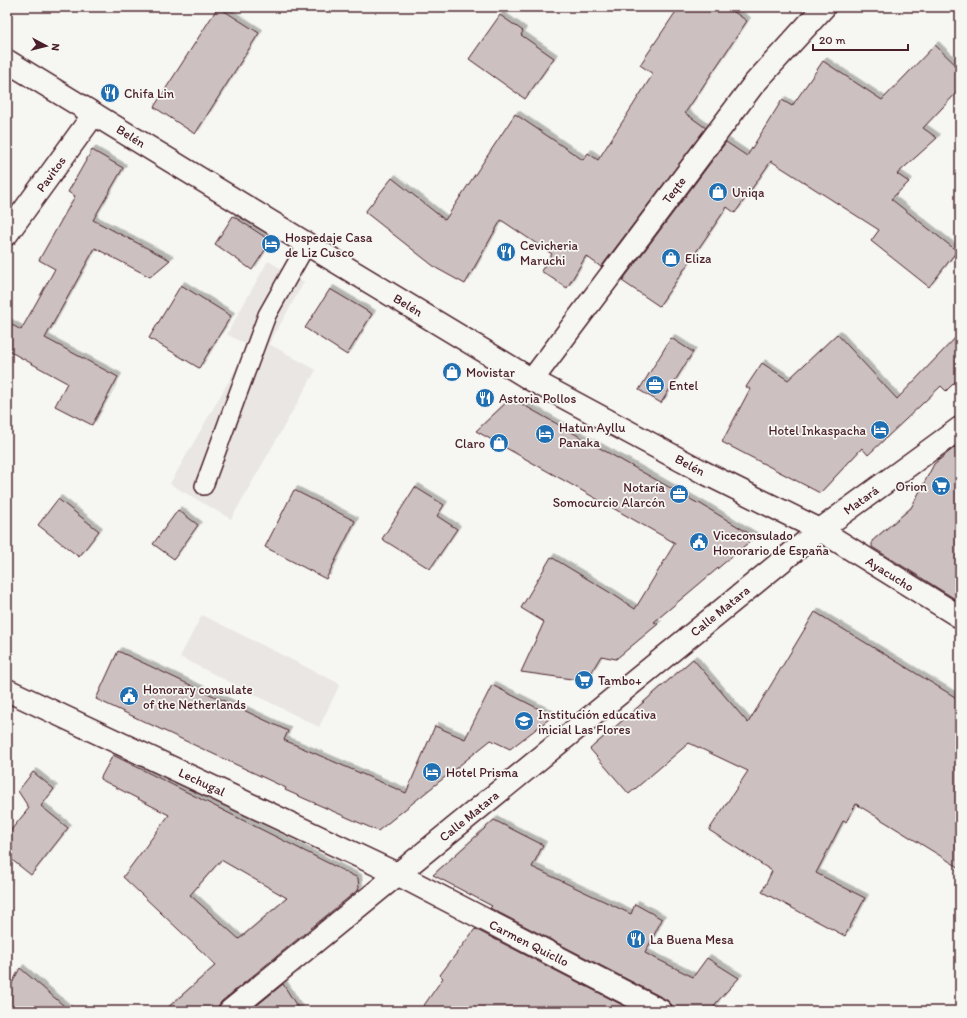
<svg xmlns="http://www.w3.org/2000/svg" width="967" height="1018" font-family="Itim,sans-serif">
	<defs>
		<filter id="shadow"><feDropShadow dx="3.5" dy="-3.5" stdDeviation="0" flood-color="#0004"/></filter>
	</defs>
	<rect width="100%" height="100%" fill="#f6f6f2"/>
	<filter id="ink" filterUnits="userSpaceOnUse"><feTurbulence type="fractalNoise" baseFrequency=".025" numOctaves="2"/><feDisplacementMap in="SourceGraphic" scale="8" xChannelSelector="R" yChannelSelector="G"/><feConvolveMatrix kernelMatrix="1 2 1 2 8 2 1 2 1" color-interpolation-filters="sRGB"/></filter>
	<g filter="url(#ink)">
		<g fill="#e9e6e3">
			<path d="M268,261L304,282L269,344L316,370L231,519L170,484L249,346L227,334Z"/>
			<path d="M202,615L340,684L319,727L180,657Z"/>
		</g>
		<g fill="#ccc1c0" stroke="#4a1f2b" fill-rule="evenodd" filter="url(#shadow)">
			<path d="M218,7L259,33L195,134L154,107Z"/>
			<path d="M679,7H727L747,21L685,113L706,128L601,267L586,256L567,288L541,271L552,254L501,220L465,284L436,268L365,212L392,178L445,220L515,114L583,160L588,153L598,160L653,74L640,65Z"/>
			<path d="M500,15L523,31L521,35L554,58L525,99L469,59Z"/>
			<path d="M935,45L960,69V89L923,128L937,138L897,174L909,182L891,199L957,251L929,287L871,241L879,230L771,161L735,213L727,207L659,306L622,281L726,142L747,156L782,100L792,106L823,61L882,100Z"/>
			<path d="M92,150L123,168L93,220L170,260L150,277L95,248L45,338L118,377L92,425L55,406L67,383L7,350V322L21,330L55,269L39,260L75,196L68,192Z"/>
			<path d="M233,216L271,241L252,270L215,244Z"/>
			<path d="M181,285L231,316L199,368L149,338Z"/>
			<path d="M330,289L372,314L347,355L305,328Z"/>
			<path d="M960,333V377L946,391L941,386L868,455L862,448L820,493L722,442L750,389L746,387L762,363L788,380L837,334L897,399Z"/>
			<path d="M671,338L693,352L661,403L639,390Z"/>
			<path d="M511,398L699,504V503L755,537L654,622L658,624L616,659L601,656L586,681L521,672L544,622L521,608L551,557L614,595L635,609L675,543L476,431Z"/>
			<path d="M960,443V602L872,547V541L911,508L934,464Z"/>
			<path d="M415,487L444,505L437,516L457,529L430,569L382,539Z"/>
			<path d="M294,490L355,521L326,579L265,547Z"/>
			<path d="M58,499L99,531L79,557L38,525Z"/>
			<path d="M178,510L198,525L174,559L153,544Z"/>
			<path d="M815,612L960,700V868L856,804L846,822L843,821L816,873L865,898L845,936L762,892L772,871L709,830L748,771L689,743L629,794L590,749L693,659L748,723Z"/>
			<path d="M118,651L288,731L284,740L406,793L435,726L465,739L492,685L553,716L510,749L491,740L378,831L285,790L286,788L96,699Z"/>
			<path d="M113,755L358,878L359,889L222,1001L218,1006V1011H164L216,965L123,877L169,815L100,779ZM221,860L287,898L239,939L190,895Z"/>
			<path d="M33,772L54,789L41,806L68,828L31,875L7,856V835L29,808L18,791Z"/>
			<path d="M494,820L543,845L532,867L631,914L635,904L662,919L645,953L693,977L707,958L739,978L716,1003L713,1011H673L672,1005L667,1000L490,908L492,906L433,875Z"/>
			<path d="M475,929L634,1011H420L443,978L440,975Z"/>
			<path d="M20,968L70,1011H7V993Z"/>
			<path d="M283,984L300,1011H250Z"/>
		</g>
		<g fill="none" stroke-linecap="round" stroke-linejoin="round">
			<g stroke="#4a1f2b" stroke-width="20">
				<path id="lane" d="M204,486L267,315L307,244"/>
			</g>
			<g stroke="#4a1f2b" stroke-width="25">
				<g id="street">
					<path d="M7,61L307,244L532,380L703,472L820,530L960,617"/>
					<path d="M7,234L94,114"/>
					<path d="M532,380L753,85L824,7"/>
					<path d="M7,690L397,874L661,1011"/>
					<path d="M230,1011L820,530L960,428"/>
				</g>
			</g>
			<use href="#lane" stroke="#f6f6f2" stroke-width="17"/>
			<use href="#street" stroke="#f6f6f2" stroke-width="22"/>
		</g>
	</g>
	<defs>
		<g id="restaurant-disc" transform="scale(1)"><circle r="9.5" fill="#1f6fb2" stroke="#f6f6f2"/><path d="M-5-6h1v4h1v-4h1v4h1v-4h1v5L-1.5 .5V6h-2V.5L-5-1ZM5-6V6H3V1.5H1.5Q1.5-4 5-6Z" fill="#fff"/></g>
		<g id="shop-disc" transform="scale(1)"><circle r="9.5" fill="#1f6fb2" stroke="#f6f6f2"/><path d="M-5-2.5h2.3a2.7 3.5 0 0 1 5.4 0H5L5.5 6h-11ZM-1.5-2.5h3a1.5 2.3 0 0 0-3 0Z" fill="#fff"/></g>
		<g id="hotel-disc" transform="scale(1)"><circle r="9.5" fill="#1f6fb2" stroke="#f6f6f2"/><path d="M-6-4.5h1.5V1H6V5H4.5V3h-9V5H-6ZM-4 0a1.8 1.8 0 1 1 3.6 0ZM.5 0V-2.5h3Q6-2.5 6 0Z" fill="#fff"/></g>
		<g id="office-disc" transform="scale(1)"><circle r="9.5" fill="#1f6fb2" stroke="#f6f6f2"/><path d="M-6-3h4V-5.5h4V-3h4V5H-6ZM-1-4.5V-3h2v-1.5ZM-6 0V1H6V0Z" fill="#fff"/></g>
		<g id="supermarket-disc" transform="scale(1)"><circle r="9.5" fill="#1f6fb2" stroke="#f6f6f2"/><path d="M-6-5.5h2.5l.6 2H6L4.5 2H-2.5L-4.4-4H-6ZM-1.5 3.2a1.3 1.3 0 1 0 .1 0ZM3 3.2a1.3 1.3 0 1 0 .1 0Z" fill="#fff"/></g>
		<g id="civic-disc" transform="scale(1)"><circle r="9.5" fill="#1f6fb2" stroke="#f6f6f2"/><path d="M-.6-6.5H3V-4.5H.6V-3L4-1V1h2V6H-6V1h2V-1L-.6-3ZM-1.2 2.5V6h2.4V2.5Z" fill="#fff"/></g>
		<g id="school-disc" transform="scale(1)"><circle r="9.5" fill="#1f6fb2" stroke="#f6f6f2"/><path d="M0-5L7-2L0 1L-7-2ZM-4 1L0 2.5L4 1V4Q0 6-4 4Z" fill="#fff"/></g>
	</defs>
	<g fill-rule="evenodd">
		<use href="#restaurant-disc" x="110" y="93"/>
		<use href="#shop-disc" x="718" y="192"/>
		<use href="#hotel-disc" x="271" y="244"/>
		<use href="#restaurant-disc" x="506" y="252"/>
		<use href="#shop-disc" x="671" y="258"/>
		<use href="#shop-disc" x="452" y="372"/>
		<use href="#office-disc" x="655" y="385"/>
		<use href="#restaurant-disc" x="485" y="398"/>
		<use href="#hotel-disc" x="880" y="430"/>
		<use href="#hotel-disc" x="545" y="434"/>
		<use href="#shop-disc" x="499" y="443"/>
		<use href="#supermarket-disc" x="941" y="486"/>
		<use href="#office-disc" x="679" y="494"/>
		<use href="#civic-disc" x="699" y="542"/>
		<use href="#supermarket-disc" x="584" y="680"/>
		<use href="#civic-disc" x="129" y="696"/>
		<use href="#school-disc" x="524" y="721"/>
		<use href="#hotel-disc" x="432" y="772"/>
		<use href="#restaurant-disc" x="636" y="939"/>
	</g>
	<g text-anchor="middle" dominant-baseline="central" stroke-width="3.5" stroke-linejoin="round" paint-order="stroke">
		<g font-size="13" fill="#4a1f2b" stroke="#f6f6f2" text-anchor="start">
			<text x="124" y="93">Chifa Lin</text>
			<text x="732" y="192">Uniqa</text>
			<text x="285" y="237">Hospedaje Casa<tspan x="285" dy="15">de Liz Cusco</tspan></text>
			<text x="520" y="245">Cevicheria<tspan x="520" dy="15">Maruchi</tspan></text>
			<text x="685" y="258">Eliza</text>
			<text x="466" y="372">Movistar</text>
			<text x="669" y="385">Entel</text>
			<text x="499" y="398">Astoria Pollos</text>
			<text x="559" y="427">Hatun Ayllu<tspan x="559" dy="15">Panaka</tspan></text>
			<text x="866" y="430" text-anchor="end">Hotel Inkaspacha</text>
			<text x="485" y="443" text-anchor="end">Claro</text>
			<text x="927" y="486" text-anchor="end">Orion</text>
			<text x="665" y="487" text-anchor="end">Notaría<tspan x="665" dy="15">Somocurcio Alarcón</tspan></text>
			<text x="713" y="535">Viceconsulado<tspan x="713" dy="15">Honorario de España</tspan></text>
			<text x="598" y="680">Tambo+</text>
			<text x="143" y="689">Honorary consulate<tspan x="143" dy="15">of the Netherlands</tspan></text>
			<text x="538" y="714">Institución educativa<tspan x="538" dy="15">inicial Las Flores</tspan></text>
			<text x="446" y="772">Hotel Prisma</text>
			<text x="650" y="939">La Buena Mesa</text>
		</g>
		<g font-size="13" fill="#4a1f2b" stroke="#f6f6f2">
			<text transform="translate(131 136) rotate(32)">Belén</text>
			<text transform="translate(51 174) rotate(-54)">Pavitos</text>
			<text transform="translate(674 190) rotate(-53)">Teqte</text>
			<text transform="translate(408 305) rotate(31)">Belén</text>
			<text transform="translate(690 465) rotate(28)">Belén</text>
			<text transform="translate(861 500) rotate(-36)">Matará</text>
			<text transform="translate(890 574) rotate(32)">Ayacucho</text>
			<text transform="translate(720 611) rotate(-39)">Calle Matara</text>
			<text transform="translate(202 782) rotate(25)">Lechugal</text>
			<text transform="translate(469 816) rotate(-39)">Calle Matara</text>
			<text transform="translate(529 943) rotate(27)">Carmen Quicllo</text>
		</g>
	</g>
	<rect width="967" height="1018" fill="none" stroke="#f6f6f2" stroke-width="24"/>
	<rect x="12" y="12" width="943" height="994" fill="none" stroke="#4a1f2b" stroke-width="1.5" filter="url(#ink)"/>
	<g transform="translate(46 46) rotate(97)" stroke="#f6f6f2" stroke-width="3" paint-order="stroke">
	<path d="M0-3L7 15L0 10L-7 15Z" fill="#4a1f2b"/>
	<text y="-6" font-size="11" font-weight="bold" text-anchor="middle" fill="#4a1f2b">N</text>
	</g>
	<path d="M813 44v6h95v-6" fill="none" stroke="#4a1f2b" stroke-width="2"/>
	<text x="819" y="44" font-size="12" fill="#4a1f2b" stroke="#f6f6f2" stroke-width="3" paint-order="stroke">20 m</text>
</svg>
